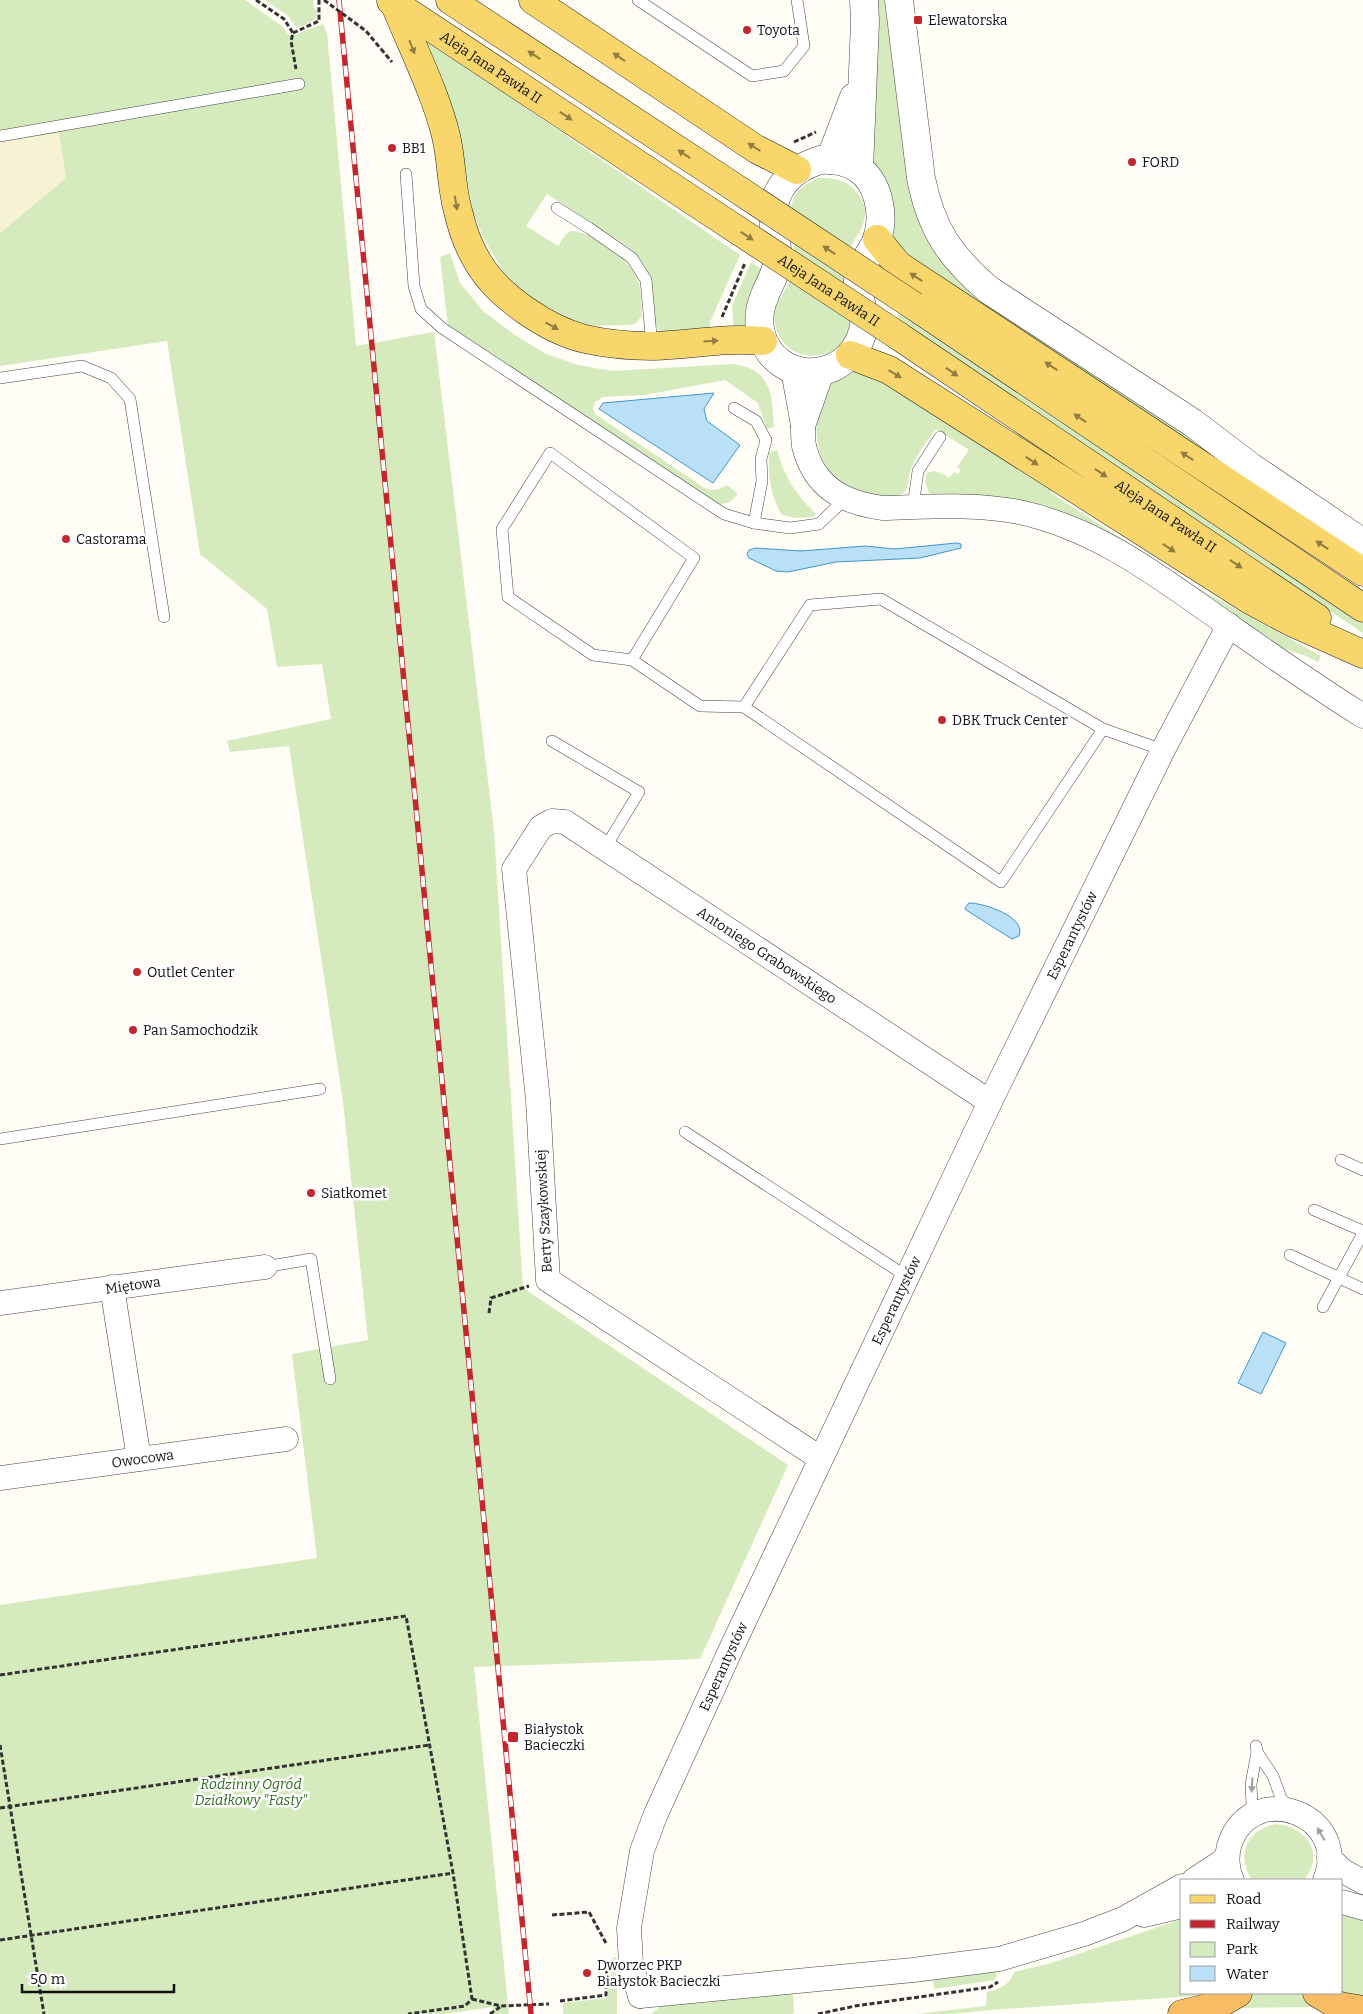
<svg xmlns="http://www.w3.org/2000/svg" width="1363" height="2014" font-family="Bitter,serif">
	<rect width="100%" height="100%" fill="#fffdf5"/>
	<path fill="#f6f3d4" d="M59,132L66,178L0,233V142Z"/>
	<g fill="#d5ebbd">
		<path d="M0,0H245L283,27L287,33L292,36L323,24L327,33L356,346L434,332L494,831L523,1288L788,1465L700,1659L474,1667L509,2014H493L492,2007L444,2014H0V1605L317,1558L292,1354L368,1340L343,1102L289,746L230,752L227,741L331,719L322,664L277,667L267,609L200,554L167,341L0,366V233L66,178L59,133L0,142Z"/>
		<path d="M265,0H313L314,9L318,11C317,22 306,24 297,28L287,15Z"/>
		<path d="M876,0H887L921,223L937,256L956,278L1192,436L1254,483L937,274L934,277L896,247L890,232L873,167Z"/>
		<path d="M408,27L740,255L710,322L711,332L662,333C649,321 654,297 651,281C648,268 639,257 630,248L547,194L526,226L558,246L566,234L571,231C591,230 630,260 637,278C642,290 641,304 642,316L635,324L630,325L579,326L533,301L505,274L485,241L473,213L460,137Z"/>
		<path d="M818,178C835,178 848,180 858,194C880,223 845,241 844,267C842,295 865,338 828,353C818,356 808,357 798,353C781,346 770,325 776,306C779,299 784,293 787,286C791,276 794,264 794,253C795,235 788,217 793,200C797,188 808,183 818,178Z"/>
		<path d="M450,253L460,283L483,311L515,335L546,354L578,365L612,371L733,364C772,369 772,395 774,427L767,429L758,403L725,380L645,395L603,397L595,402L593,408L595,414L703,487C712,492 718,490 727,485L738,494L730,502L719,505L448,326L440,257Z"/>
		<path d="M751,262L766,272L750,331H734L732,306Z"/>
		<path d="M898,313L1363,623V633L896,321Z"/>
		<path d="M855,372L873,375L1053,489L1051,493L1196,587L1321,656L1318,662L1306,656L1277,646L1129,547L929,493L925,481L927,473C936,469 941,473 949,478L954,472L958,474L961,470L957,467L969,450L936,429C926,441 915,457 910,472C908,479 910,487 903,493C896,498 885,496 877,495C825,492 804,441 824,396C828,388 831,379 840,375C844,373 850,373 855,372Z"/>
		<path d="M777,450C785,478 795,493 816,514L813,517L795,518L782,515C770,496 768,474 769,452Z"/>
		<path d="M1275,1824C1306,1826 1326,1854 1304,1880H1252C1236,1855 1246,1831 1275,1824Z"/>
		<path d="M1342,1907L1363,1915V1996L1342,1993Z"/>
		<path d="M1182,1919V1993H1214L1209,1995L989,2010L951,2014H917L986,2006L987,1992C1000,1989 1010,1985 1014,1972L1051,1963Z"/>
		<path d="M613,1957L617,1958V2014H563V2003L607,1998Z"/>
		<path d="M996,1970L997,1976L994,1980L934,1989L933,1981L793,1994L794,2013L791,2014H651L661,2006Z"/>
		<path d="M1251,1993H1305L1319,2007L1240,2008Z"/>
	</g>
	<g fill="#b9e0f7" stroke="#3f96cf">
		<path d="M714,393L704,409L707,421L740,445L713,483L599,409L603,403Z"/>
		<path d="M956,543L961,544V548L920,558L836,562L788,572L776,571L749,558L747,554L749,550L755,548L801,551L865,546L895,549Z"/>
		<path d="M969,903C984,903 1027,917 1019,936L1012,939L966,910L965,908Z"/>
		<path d="M1263,1332L1286,1343L1261,1394L1238,1383Z"/>
	</g>
	<g fill="none" stroke-linecap="round" stroke-linejoin="round">
		<g stroke="#444" stroke-width="12">
			<g id="service">
				<path d="M638,0L752,76L784,71L804,46L797,0"/>
				<path d="M0,136L299,84"/>
				<path d="M406,174L414,286L421,309L442,328L724,514L754,523L790,528L819,524L845,499"/>
				<path d="M557,208L589,228L632,258L646,280L652,346"/>
				<path d="M0,378L82,366L111,378L130,399L164,617"/>
				<path d="M734,408L756,421L766,440L761,459L762,481L754,523"/>
				<path d="M913,507L918,471L940,437"/>
				<path d="M632,660L593,655L508,597L502,529L550,453L694,558L632,660L700,706L744,707"/>
				<path d="M1103,729L1001,882L744,707L810,605L881,599L1103,729L1163,750"/>
				<path d="M552,741L639,792L605,848"/>
				<path d="M685,1132L906,1276"/>
				<path d="M0,1139L320,1089"/>
				<path d="M1341,1160L1363,1170"/>
				<path d="M1314,1210L1363,1231"/>
				<path d="M1290,1255L1363,1289"/>
				<path d="M265,1267L311,1259L330,1379"/>
				<path d="M1323,1307L1363,1233"/>
				<path d="M1257,1752L1273,1776L1281,1798L1289,1808"/>
				<path d="M1249,1816L1252,1804L1251,1784L1257,1752L1256,1746"/>
			</g>
		</g>
		<g stroke="#444" stroke-width="25">
			<g id="minor">
				<path d="M793,369C796,388 800,407 803,426C803,433 803,440 804,446C814,487 843,503 883,508C927,507 975,503 1019,512C1099,529 1162,579 1228,625C1272,656 1317,687 1363,716"/>
				<path d="M803,426L822,372"/>
				<path d="M112,1287L139,1459"/>
				<path id="s1" d="M0,1303L265,1267"/>
				<path id="s2" d="M820,1458L548,1280L538,1100L514,869L541,827L552,821L565,822L990,1102"/>
				<path id="s3" d="M0,1478L286,1439"/>
				<path d="M1329,1858L1343,1871L1363,1882"/>
				<path d="M1194,1880L1220,1863L1227,1856"/>
				<path d="M1232,1880C1227,1870 1226,1854 1230,1843C1253,1778 1352,1815 1325,1880"/>
				<path d="M1342,1902L1363,1908"/>
				<path d="M1144,1915L1182,1906"/>
				<path id="s4" d="M640,1996L631,1964L629,1928L642,1851L655,1816L731,1649L990,1102L1163,750L1229,625"/>
				<path d="M640,1996L913,1970L999,1959L1084,1934L1123,1919L1182,1886"/>
			</g>
		</g>
		<g stroke="#444" stroke-width="29">
			<g id="tertiary">
				<path d="M899,0L921,178C931,229 950,257 989,290L1193,423L1251,467L1363,543"/>
				<path d="M820,160C833,159 846,161 857,168C879,181 885,216 877,239C872,253 859,265 858,280C856,296 866,310 864,325C859,364 814,386 781,363C759,347 754,320 765,295C769,284 775,276 777,264C779,251 775,239 774,226C769,192 789,170 820,160Z"/>
				<path d="M830,160L854,97"/>
				<path d="M859,169L865,22L864,0"/>
			</g>
		</g>
		<g stroke="#222" stroke-width="29">
			<g id="primary">
				<path d="M450,0L725,181"/>
				<path d="M533,0L756,149L797,170"/>
				<path id="s5" d="M391,1L707,210"/>
				<path d="M394,2C411,45 435,91 446,136C452,161 451,187 458,211C462,229 469,248 479,264C499,297 548,330 585,339C607,344 631,346 653,346C690,345 726,337 763,341"/>
				<path d="M877,239L898,265L1363,572"/>
				<path d="M914,306L1363,608"/>
				<path id="s6" d="M897,335L1317,618"/>
				<path d="M850,355L889,370L1250,600L1291,622L1363,654"/>
			</g>
		</g>
		<g stroke="#222" stroke-width="29">
			<g id="trunk">
				<path d="M1317,1993L1339,2006L1363,2010"/>
				<path d="M1182,2014L1216,2006L1238,1993"/>
			</g>
		</g>
		<g stroke="#333" stroke-width="3" stroke-dasharray="5 2.5" stroke-linecap="butt">
			<path d="M256,0L284,19L293,33L291,41L296,69"/>
			<path d="M293,33L319,21V0"/>
			<path d="M381,49L392,62"/>
			<path d="M794,142L816,132"/>
			<path d="M722,317L745,263"/>
			<path d="M489,1313L491,1298L529,1286"/>
			<path d="M0,1675L406,1616L453,1873L472,1999L465,2006L408,2014"/>
			<path d="M0,1745L44,2014"/>
			<path d="M0,1808L429,1745"/>
			<path d="M552,1915L589,1912L607,1945"/>
			<path d="M0,1940L453,1873"/>
			<path d="M472,1999L501,2006L549,2004"/>
			<path d="M560,2001L606,1995L607,1965"/>
			<path d="M490,2014L500,2007"/>
			<path d="M818,2014L855,2006L990,1987L998,1982"/>
		</g>
		<use href="#service" stroke="#fff" stroke-width="11"/>
		<use href="#minor" stroke="#fff" stroke-width="24"/>
		<use href="#tertiary" stroke="#fff" stroke-width="28"/>
		<use href="#primary" stroke="#f9d66b" stroke-width="28"/>
		<use href="#trunk" stroke="#f7bc64" stroke-width="28"/>
		<g stroke="#c4262e" stroke-width="5.5">
			<path id="rail" d="M339,0L531,2014"/>
		</g>
		<use href="#rail" stroke="#fff" stroke-width="4" stroke-dasharray="11" stroke-linecap="butt"/>
		<g stroke="#222" stroke-width="29" stroke-linecap="butt">
			<g id="primary-bridge">
				<path d="M725,181L914,306"/>
				<path id="s7" d="M707,210L897,335"/>
			</g>
		</g>
		<path stroke="#333" stroke-width="3" stroke-dasharray="5 2.5" stroke-linecap="butt" d="M324,0L366,31L381,49"/>
		<use href="#primary-bridge" stroke="#f9d66b" stroke-width="28"/>
	</g>
	<defs><path id="oneway-solid" d="M-6-.8H1V-3.2L6.5 0L1 3.2V.8H-6Z" transform="scale(1.25)"/></defs>
	<g fill="#917d42">
		<use href="#oneway-solid" transform="translate(412 47) rotate(68)"/>
		<use href="#oneway-solid" transform="translate(534 55) rotate(-147)"/>
		<use href="#oneway-solid" transform="translate(619 57) rotate(-146)"/>
		<use href="#oneway-solid" transform="translate(566 116) rotate(34)"/>
		<use href="#oneway-solid" transform="translate(754 147) rotate(-148)"/>
		<use href="#oneway-solid" transform="translate(684 154) rotate(-147)"/>
		<use href="#oneway-solid" transform="translate(456 203) rotate(80)"/>
		<use href="#oneway-solid" transform="translate(747 236) rotate(33)"/>
		<use href="#oneway-solid" transform="translate(829 250) rotate(-147)"/>
		<use href="#oneway-solid" transform="translate(916 277) rotate(-147)"/>
		<use href="#oneway-solid" transform="translate(552 326) rotate(29)"/>
		<use href="#oneway-solid" transform="translate(711 341) rotate(-4)"/>
		<use href="#oneway-solid" transform="translate(1051 366) rotate(-147)"/>
		<use href="#oneway-solid" transform="translate(952 372) rotate(34)"/>
		<use href="#oneway-solid" transform="translate(895 374) rotate(31)"/>
		<use href="#oneway-solid" transform="translate(1080 418) rotate(-146)"/>
		<use href="#oneway-solid" transform="translate(1187 456) rotate(-147)"/>
		<use href="#oneway-solid" transform="translate(1032 461) rotate(33)"/>
		<use href="#oneway-solid" transform="translate(1101 473) rotate(34)"/>
		<use href="#oneway-solid" transform="translate(1322 545) rotate(-147)"/>
		<use href="#oneway-solid" transform="translate(1169 548) rotate(33)"/>
		<use href="#oneway-solid" transform="translate(1236 564) rotate(34)"/>
	</g>
	<g fill="#a0a0a0">
		<use href="#oneway-solid" transform="translate(1252 1785) rotate(93)"/>
		<use href="#oneway-solid" transform="translate(1321 1834) rotate(-121)"/>
	</g>
	<g fill="#c4262e" stroke="#fff" stroke-width="2">
		<rect x="913" y="15" width="10" height="10" rx="2.5"/>
		<circle cx="747" cy="30" r="5"/>
		<circle cx="392" cy="148" r="5"/>
		<circle cx="1132" cy="162" r="5"/>
		<circle cx="66" cy="539" r="5"/>
		<circle cx="942" cy="720" r="5"/>
		<circle cx="137" cy="972" r="5"/>
		<circle cx="133" cy="1030" r="5"/>
		<circle cx="311" cy="1193" r="5"/>
		<rect x="507" y="1731" width="12" height="12" rx="2.5"/>
		<circle cx="587" cy="1973" r="5"/>
	</g>
	<g text-anchor="middle" dominant-baseline="central" stroke-width="5" stroke-linejoin="round" paint-order="stroke">
		<g font-size="14" fill="#111" stroke="#fff" text-anchor="start">
			<text x="928" y="20">Elewatorska</text>
			<text x="757" y="30">Toyota</text>
			<text x="402" y="148">BB1</text>
			<text x="1142" y="162">FORD</text>
			<text x="76" y="539">Castorama</text>
			<text x="952" y="720">DBK Truck Center</text>
			<text x="147" y="972">Outlet Center</text>
			<text x="143" y="1030">Pan Samochodzik</text>
			<text x="321" y="1193">Siatkomet</text>
			<text x="524" y="1729">Białystok<tspan x="524" dy="16">Bacieczki</tspan></text>
			<text x="597" y="1965">Dworzec PKP<tspan x="597" dy="16">Białystok Bacieczki</tspan></text>
		</g>
		<g font-size="14" fill="#111" stroke="#fff">
			<text stroke="none"><textPath href="#s5" startOffset="120">Aleja Jana Pawła II</textPath></text>
			<text stroke="none"><textPath href="#s7" startOffset="146">Aleja Jana Pawła II</textPath></text>
			<text stroke="none"><textPath href="#s6" startOffset="324">Aleja Jana Pawła II</textPath></text>
			<text stroke="none"><textPath href="#s4" startOffset="1159">Esperantystów</textPath></text>
			<text stroke="none"><textPath href="#s2" startOffset="1055">Antoniego Grabowskiego</textPath></text>
			<text transform="translate(544 1211) rotate(-93)">Berty Szaykowskiej</text>
			<text stroke="none"><textPath href="#s1" startOffset="134">Miętowa</textPath></text>
			<text stroke="none"><textPath href="#s4" startOffset="754">Esperantystów</textPath></text>
			<text stroke="none"><textPath href="#s3" startOffset="144">Owocowa</textPath></text>
			<text stroke="none"><textPath href="#s4" startOffset="349">Esperantystów</textPath></text>
		</g>
		<g font-size="14" font-style="italic" fill="#2f6b1f" stroke="#fff">
			<text x="251" y="1784">Rodzinny Ogród<tspan x="251" dy="16">Działkowy "Fasty"</tspan></text>
		</g>
	</g>
	<rect x="1180" y="1879" width="162" height="115" fill="#ffffff" stroke="#a0a0a0"/>
	<rect x="1190" y="1895" width="25" height="8" fill="#f9d66b" stroke="#a0a0a0"/>
	<text x="1226" y="1904" font-size="15" fill="#111111">Road</text>
	<rect x="1190" y="1920" width="25" height="8" fill="#c4262e" stroke="#a0a0a0"/>
	<text x="1226" y="1929" font-size="15" fill="#111111">Railway</text>
	<rect x="1190" y="1942" width="25" height="15" fill="#d5ebbd" stroke="#a0a0a0"/>
	<text x="1226" y="1954" font-size="15" fill="#111111">Park</text>
	<rect x="1190" y="1966" width="25" height="15" fill="#b9e0f7" stroke="#a0a0a0"/>
	<text x="1226" y="1979" font-size="15" fill="#111111">Water</text>
	<path d="M22 1984v8h152v-8" fill="none" stroke="#111111" stroke-width="2.5"/>
	<text x="30" y="1984" font-size="15" fill="#111111" stroke="#ffffff" stroke-width="4" paint-order="stroke">50 m</text>
</svg>
